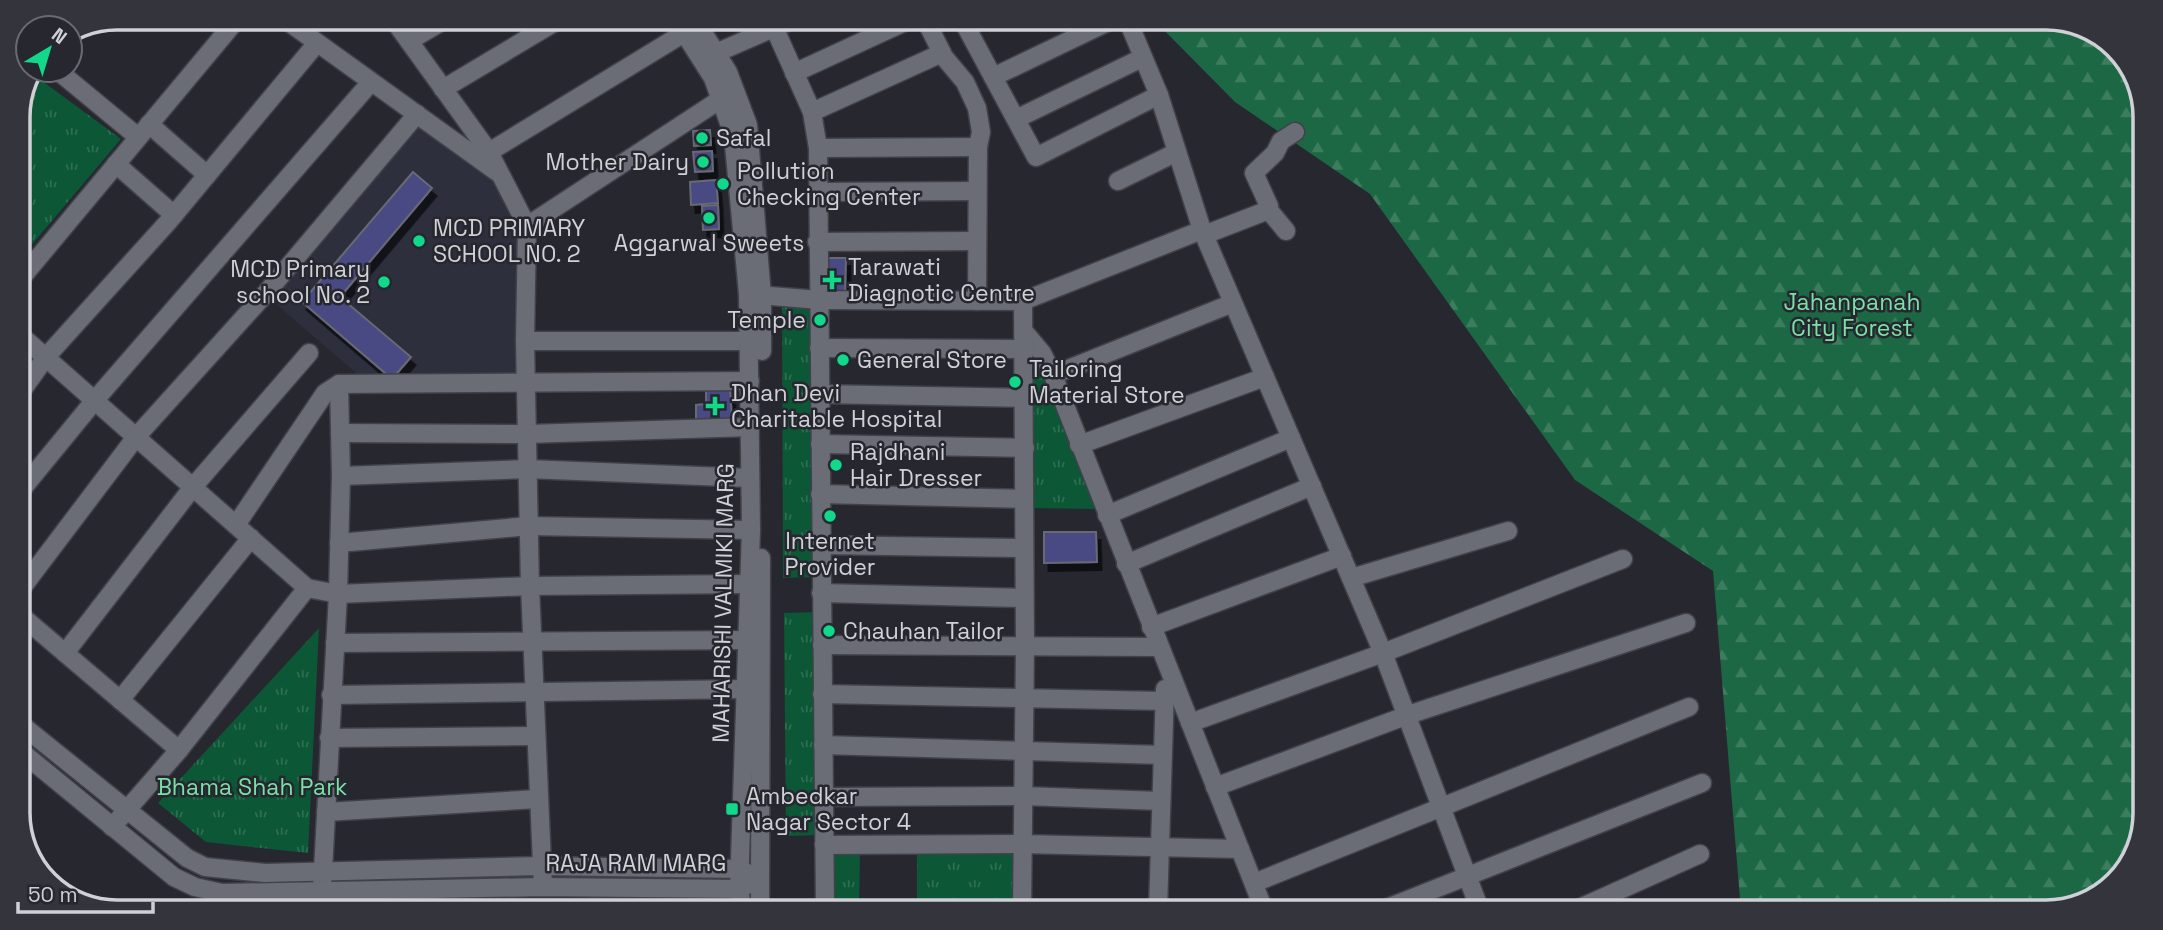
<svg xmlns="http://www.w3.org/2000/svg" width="2163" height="930" font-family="'Space Grotesk',sans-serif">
	<defs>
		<pattern id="forest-firs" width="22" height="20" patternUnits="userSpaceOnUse" patternTransform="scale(1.75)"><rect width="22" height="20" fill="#1c6844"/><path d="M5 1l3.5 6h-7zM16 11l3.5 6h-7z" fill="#3c7d5e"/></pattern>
		<pattern id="park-tufts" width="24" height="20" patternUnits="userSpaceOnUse" patternTransform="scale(1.75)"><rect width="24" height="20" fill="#0c5736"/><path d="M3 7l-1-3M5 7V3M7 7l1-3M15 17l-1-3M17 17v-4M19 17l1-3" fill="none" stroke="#2e6e52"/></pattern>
		<filter id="shadow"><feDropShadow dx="4.5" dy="8" stdDeviation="0" flood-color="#0009"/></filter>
	</defs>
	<rect width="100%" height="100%" fill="#26272f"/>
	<path fill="#2e2f3d" d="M416,120L497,178L523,230L521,378L363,379L268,297Z"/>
	<path fill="url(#forest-firs)" d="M1155,21L2084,25L2125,57L2145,110L2138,851L2102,896L2047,912L1741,911L1713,571L1575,480L1370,194L1235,102Z"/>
	<g fill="url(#park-tufts)">
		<path d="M34,75L121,139L18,261V111Z"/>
		<path d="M782,300L816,303L817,577L783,578Z"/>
		<path d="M1030,345L1038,356L1099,509L1030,508Z"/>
		<path d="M818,612L821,835L786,836L784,613Z"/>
		<path d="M319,628L308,853L206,842L158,803Z"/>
		<path d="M1018,846L1020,909L917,908V847Z"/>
		<path d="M828,849H860L859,908H829Z"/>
	</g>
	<g fill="#484984" stroke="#686973" stroke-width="2" filter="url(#shadow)">
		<path d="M710,130L711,145L694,146L693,131Z"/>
		<path d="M712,151L713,171L695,172L693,152Z"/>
		<path d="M413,172L432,188L340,297L411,357L392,379L302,302Z"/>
		<path d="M716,180L718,203L691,205L690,182Z"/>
		<path d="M718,205L719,229L703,230L702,206Z"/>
		<path d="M823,258H846L845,297L823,296Z"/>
		<path d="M730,385L732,423L696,424V405L706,404V386Z"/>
		<path d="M1044,532H1096L1097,562L1044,563Z"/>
	</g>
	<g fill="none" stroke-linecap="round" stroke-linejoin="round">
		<g stroke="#414249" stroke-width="21">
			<g id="street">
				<path d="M283,18L497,172"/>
				<path d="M393,19L489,152L527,226L525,341L530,586L543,887"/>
				<path d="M926,21L944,57L965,82L977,108L981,132L978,147L977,301"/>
				<path d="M963,21L1036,157L1159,95"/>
				<path d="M1128,21L1159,95L1202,230L1383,653L1480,910"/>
				<path d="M774,27L812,112L818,148L825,908"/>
				<path d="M409,41L446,19"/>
				<path d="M702,59L792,20"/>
				<path d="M57,70L138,137"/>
				<path d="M794,73L909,20"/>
				<path d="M993,77L1110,21"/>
				<path d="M443,89L560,19"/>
				<path d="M812,112L942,53"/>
				<path d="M1016,119L1142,58"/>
				<path d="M149,124L207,175"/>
				<path d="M818,148L978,147"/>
				<path d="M489,152L684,33"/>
				<path d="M116,164L174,215"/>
				<path d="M1118,181L1177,152"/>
				<path d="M818,192L977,191"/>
				<path d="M1267,208L1286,231"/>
				<path d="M527,226L721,99L733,94"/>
				<path d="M1204,235L1266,211L1269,206L1254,173L1275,153L1281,141L1295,132"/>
				<path d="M817,242L976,241"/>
				<path d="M748,294L819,300L1023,301L1202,230"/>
				<path d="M18,333L307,588L338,594L530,586L748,584"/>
				<path d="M1026,334L1042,353L1053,375L1264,910"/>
				<path d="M525,341H762"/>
				<path d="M819,348L1025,349"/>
				<path d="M1053,375L1233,303"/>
				<path d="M819,394L1025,398"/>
				<path d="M18,396L46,357L168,222L317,43"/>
				<path d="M340,433L527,434L750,427"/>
				<path d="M820,444L1025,448"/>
				<path d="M1079,445L1265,377"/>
				<path d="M341,476L527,469L750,478"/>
				<path d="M18,494L95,400L371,82"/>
				<path d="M820,494L1024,499"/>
				<path d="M1107,515L1291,438"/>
				<path d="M236,525L325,393L339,384"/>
				<path d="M339,543L529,526L751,530"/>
				<path d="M821,545L1024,548"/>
				<path d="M1126,564L1312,486"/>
				<path d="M1351,578L1508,531"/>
				<path d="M18,593L136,437L267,292L417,114"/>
				<path d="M821,593L1023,598"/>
				<path d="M18,613L179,750"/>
				<path d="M1151,627L1342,556"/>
				<path d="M335,643L747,640"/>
				<path d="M822,645L1159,647"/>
				<path d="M65,653L193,487L309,353"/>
				<path d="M822,694L1164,701"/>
				<path d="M331,695L747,689"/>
				<path d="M120,700L251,538"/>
				<path d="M1190,723L1383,653L1623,559"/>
				<path d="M329,738L536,736"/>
				<path d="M823,745L1162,755"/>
				<path d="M1215,787L1408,715L1686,623"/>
				<path d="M824,797L1023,796L1161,801"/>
				<path d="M326,812L538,799"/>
				<path d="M112,827L179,750L307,588"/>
				<path d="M824,845L1021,844L1240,849"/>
				<path d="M1254,883L1689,707"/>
				<path d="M322,889L338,594L341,476L339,384L750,381"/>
				<path d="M1022,909L1025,646L1023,301"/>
				<path d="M1158,909L1165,689"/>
				<path d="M1382,910L1702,783"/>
				<path d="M1573,911L1700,854"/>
			</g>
		</g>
		<g stroke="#414249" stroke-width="21">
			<g id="secondary">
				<path d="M676,20L713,78L733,134L748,294L751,530L739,889L742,908"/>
				<path d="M695,20L728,72L748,125L762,296V351"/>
				<path d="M18,282L238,18"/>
				<path d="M18,722L187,858L205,867L265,873L540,866L740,869L749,874"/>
				<path d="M18,749L174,877L195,887L222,893L543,887L739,889L749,884"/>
				<path d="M760,908L761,558"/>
			</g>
		</g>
		<use href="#street" stroke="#6a6c76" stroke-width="18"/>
		<use href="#secondary" stroke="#6a6c76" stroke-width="18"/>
	</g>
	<g fill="#12d98a" stroke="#26272f" stroke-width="2.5">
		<circle cx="702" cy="138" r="7"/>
		<circle cx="703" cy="162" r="7"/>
		<circle cx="723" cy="184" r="7"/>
		<circle cx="709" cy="218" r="7"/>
		<circle cx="419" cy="241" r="7"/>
		<path d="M828.5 269.5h7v7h7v7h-7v7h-7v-7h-7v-7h7z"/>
		<circle cx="384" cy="282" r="7"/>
		<circle cx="820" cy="320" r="7"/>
		<circle cx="843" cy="360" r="7"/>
		<circle cx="1015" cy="382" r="7"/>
		<path d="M711.5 395.5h7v7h7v7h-7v7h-7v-7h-7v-7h7z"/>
		<circle cx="836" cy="465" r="7"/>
		<circle cx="830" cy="516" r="7"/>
		<circle cx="829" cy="631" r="7"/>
		<rect x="725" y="802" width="14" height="14" rx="3.5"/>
	</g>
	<g text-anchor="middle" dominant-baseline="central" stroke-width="5" stroke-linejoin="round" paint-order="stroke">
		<g font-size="23" fill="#d0d1d6" stroke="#26272f" text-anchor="start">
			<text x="716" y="138">Safal</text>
			<text x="689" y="162" text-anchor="end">Mother Dairy</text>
			<text x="737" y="171">Pollution<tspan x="737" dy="26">Checking Center</tspan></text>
			<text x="433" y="228">MCD PRIMARY<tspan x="433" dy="26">SCHOOL NO. 2</tspan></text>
			<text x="709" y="243" text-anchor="middle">Aggarwal Sweets</text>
			<text x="848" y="267">Tarawati<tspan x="848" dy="26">Diagnotic Centre</tspan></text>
			<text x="370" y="269" text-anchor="end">MCD Primary<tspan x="370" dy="26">school No. 2</tspan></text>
			<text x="806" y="320" text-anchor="end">Temple</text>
			<text x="857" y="360">General Store</text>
			<text x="1029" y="369">Tailoring<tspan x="1029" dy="26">Material Store</tspan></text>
			<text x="731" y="393">Dhan Devi<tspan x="731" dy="26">Charitable Hospital</tspan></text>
			<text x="850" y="452">Rajdhani<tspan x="850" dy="26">Hair Dresser</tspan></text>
			<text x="830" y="541" text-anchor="middle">Internet<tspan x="830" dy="26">Provider</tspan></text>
			<text x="843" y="631">Chauhan Tailor</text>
			<text x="746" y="796">Ambedkar<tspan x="746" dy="26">Nagar Sector 4</tspan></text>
		</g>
		<g font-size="23" fill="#7be0a8" stroke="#26272f">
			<text x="1852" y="302">Jahanpanah<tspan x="1852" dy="26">City Forest</tspan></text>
			<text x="252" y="787">Bhama Shah Park</text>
		</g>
		<g font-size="23" fill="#d0d1d6" stroke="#26272f">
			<text transform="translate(723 603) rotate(-89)">MAHARISHI VALMIKI MARG</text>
			<text x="636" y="863">RAJA RAM MARG</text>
		</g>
	</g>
	<path d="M0 0H2163V930H0ZM117 30H2046A87 87 0 0 1 2133 117V813A87 87 0 0 1 2046 900H117A87 87 0 0 1 30 813V117A87 87 0 0 1 117 30Z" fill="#34353c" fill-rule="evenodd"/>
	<path fill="none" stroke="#d0d1d6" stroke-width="3.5" d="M117 30H2046A87 87 0 0 1 2133 117V813A87 87 0 0 1 2046 900H117A87 87 0 0 1 30 813V117A87 87 0 0 1 117 30Z"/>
	<g transform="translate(49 49) rotate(38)"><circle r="33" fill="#26272f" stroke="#6a6b72" stroke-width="2"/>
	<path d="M0-5L12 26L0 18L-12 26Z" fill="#12d98a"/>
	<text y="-10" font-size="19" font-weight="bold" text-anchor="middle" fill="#d0d1d6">N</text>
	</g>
	<path d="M18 902v10h135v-10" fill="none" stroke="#d0d1d6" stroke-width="3.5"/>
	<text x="28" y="902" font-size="21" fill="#d0d1d6" stroke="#26272f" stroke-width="5" paint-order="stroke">50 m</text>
</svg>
